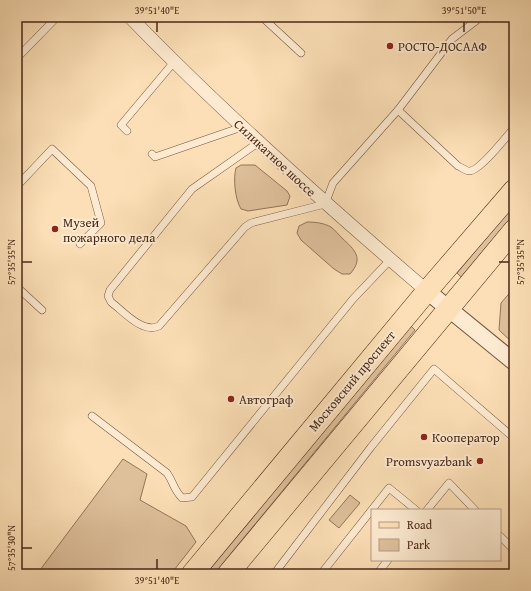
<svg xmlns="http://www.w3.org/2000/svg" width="531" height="591" font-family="'Gentium Book Plus',serif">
	<rect width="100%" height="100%" fill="#fcdfb6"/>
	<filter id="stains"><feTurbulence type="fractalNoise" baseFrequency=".005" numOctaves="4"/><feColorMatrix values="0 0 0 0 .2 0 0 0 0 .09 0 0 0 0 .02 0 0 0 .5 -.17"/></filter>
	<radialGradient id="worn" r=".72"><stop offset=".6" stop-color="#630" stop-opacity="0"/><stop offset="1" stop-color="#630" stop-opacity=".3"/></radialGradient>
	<g fill="#dec09b" stroke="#947459">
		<path d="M241,165H255L287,191L290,196L287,205L248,211L241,209C235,199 233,179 236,168Z"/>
		<path d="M514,205V214L461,277L457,273Z"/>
		<path d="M307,222C315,222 324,223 331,227C335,230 339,235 342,238C355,250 364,258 350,274H342L334,269L301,240L297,233L299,226Z"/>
		<path d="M514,288V344L499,330L501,303Z"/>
		<path d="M411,326L415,330L214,574H206Z"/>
		<path d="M123,459L147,474L140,500L186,526L196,542L171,574H37Z"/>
		<path d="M350,495L360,503L339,528L329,520Z"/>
	</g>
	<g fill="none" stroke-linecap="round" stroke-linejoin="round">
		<g stroke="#76553f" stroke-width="8">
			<g id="service">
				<path d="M262,17L301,53"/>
				<path d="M137,24L145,17"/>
				<path d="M17,58L57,17"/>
				<path d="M398,110L452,39L481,17"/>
				<path d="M127,131L121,125L174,62"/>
				<path d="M259,142L192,189L110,290L108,296L111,302C124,312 143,334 159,326L245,227L251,223L325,204L333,183L398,110L458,166C461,167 466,171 469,171C479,172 507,136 514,128"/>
				<path d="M152,154L155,157L242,127"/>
				<path d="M17,186L52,149L91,186L101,223L80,244"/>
				<path d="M17,287L42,310"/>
				<path d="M92,416L167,473C174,483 173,489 182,498L192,497L353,299L390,260"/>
				<path d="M427,510L449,483L475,510"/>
				<path d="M500,536L514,550"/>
				<path d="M274,574L371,447L434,369L514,438"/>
				<path d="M321,574L389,488L416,510"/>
				<path d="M377,574L388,560"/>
			</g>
		</g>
		<g stroke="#76553f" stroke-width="14">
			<path id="minor" d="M130,17C224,114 324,203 427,291"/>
		</g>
		<g stroke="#76553f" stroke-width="18">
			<path id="tertiary" d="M427,291L514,362"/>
		</g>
		<g stroke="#492717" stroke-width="22">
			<g id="primary">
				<path d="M192,574L427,291L514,190"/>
				<path d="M228,574L514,230"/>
			</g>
		</g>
		<use href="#service" stroke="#fdead0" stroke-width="7"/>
		<use href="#minor" stroke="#fdead0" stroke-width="13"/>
		<use href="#tertiary" stroke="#fdead0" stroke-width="16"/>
		<use href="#primary" stroke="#fcdfb6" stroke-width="21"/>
	</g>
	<path fill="none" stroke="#492717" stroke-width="1.5" d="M157,22V32M464,22V32M22,262H32M499,262H509M22,548H32M157,559V569"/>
	<g fill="#8f2418" stroke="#fdead0" stroke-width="1.5">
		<circle cx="390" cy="46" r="4"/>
		<circle cx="55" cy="229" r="4"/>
		<circle cx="231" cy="399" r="4"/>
		<circle cx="424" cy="437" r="4"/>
		<circle cx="480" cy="461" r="4"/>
	</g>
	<g text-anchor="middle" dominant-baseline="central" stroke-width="4" stroke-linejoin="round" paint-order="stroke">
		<g font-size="13" fill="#492717" stroke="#fdead0" text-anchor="start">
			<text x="398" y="46">РОСТО-ДОСААФ</text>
			<text x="63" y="222">Музей<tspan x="63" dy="15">пожарного дела</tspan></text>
			<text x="239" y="399">Автограф</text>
			<text x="432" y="437">Кооператор</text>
			<text x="472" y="461" text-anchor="end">Promsvyazbank</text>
		</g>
		<g font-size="13" fill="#492717" stroke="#fdead0">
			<text transform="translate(275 158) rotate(43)">Силикатное шоссе</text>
			<text transform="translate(352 381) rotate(-50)">Московский проспект</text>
		</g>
	</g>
	<rect width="531" height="591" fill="none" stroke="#fcdfb6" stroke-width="44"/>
	<rect x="371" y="509" width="130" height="52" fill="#fdead0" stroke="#b59c86"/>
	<rect x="379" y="522" width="20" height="6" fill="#fcdfb6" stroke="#b59c86"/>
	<text x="407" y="529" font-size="12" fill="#492717">Road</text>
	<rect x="379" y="539" width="20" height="12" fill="#dec09b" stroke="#b59c86"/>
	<text x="407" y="549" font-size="12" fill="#492717">Park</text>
	<rect x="22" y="22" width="487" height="547" fill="none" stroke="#492717" stroke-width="1.5"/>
	<g font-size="10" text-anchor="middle" fill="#492717">
		<text x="157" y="14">39°51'40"E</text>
		<text x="464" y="14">39°51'50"E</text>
		<text transform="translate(11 262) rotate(-90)" y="4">57°35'35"N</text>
		<text transform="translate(520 262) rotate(-90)" y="4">57°35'35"N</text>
		<text transform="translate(11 548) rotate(-90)" y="4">57°35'30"N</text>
		<text x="157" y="584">39°51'40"E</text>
	</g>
	<rect width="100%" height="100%" filter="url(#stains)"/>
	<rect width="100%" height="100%" fill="url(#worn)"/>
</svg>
